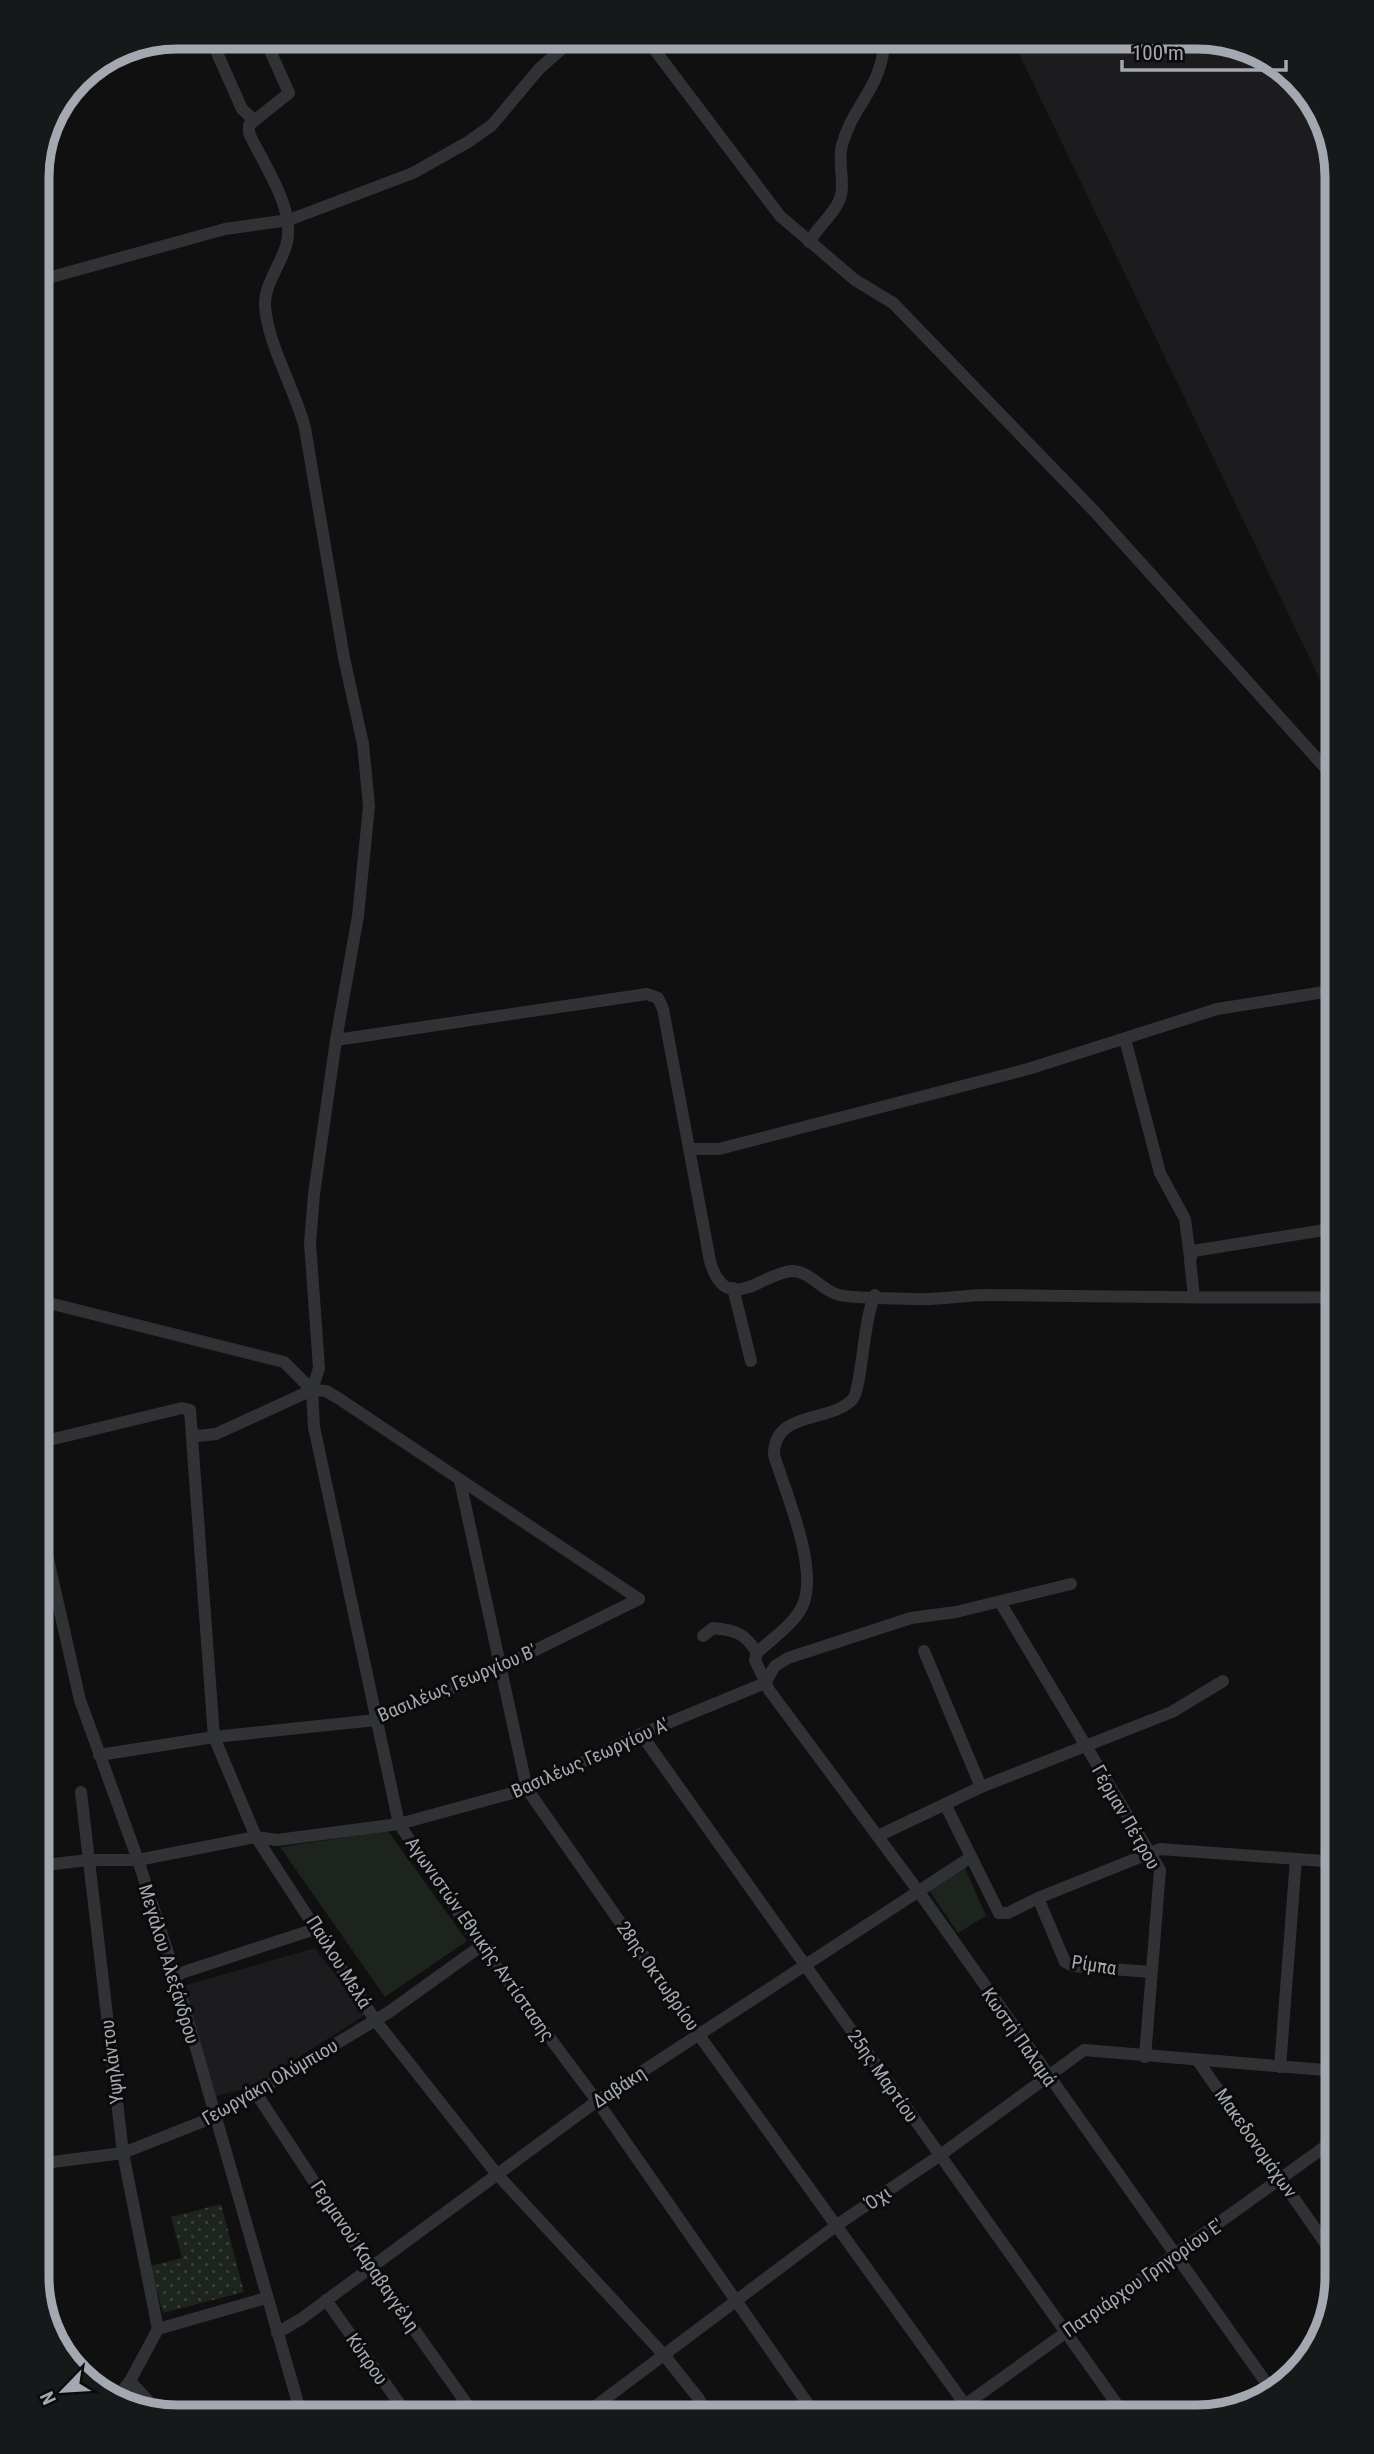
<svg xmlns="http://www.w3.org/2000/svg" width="1374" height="2454" font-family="'Roboto Condensed',sans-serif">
	<defs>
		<pattern id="grass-dots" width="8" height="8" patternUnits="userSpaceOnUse" patternTransform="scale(1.75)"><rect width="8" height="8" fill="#1d231d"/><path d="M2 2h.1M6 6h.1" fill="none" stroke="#3b403b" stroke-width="1.8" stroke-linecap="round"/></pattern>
	</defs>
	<rect width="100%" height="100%" fill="#101011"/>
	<g fill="#1c1c1e">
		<path d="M1011,37H1207L1275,61L1323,115L1337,177V715Z"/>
		<path d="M315,1948L365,2015L250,2088L216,2096L183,1986Z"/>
	</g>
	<path fill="url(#grass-dots)" d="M221,2204L244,2292L163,2313L150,2266L182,2258L171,2217Z"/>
	<g fill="#1d231d">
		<path d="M388,1831L467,1941L385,1997L280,1847Z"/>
		<path d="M964,1866L986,1916L958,1933L929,1890Z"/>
	</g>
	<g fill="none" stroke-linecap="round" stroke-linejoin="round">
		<g stroke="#313236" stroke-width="12">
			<path d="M210,37L242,109L254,120"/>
			<path d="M264,37L289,93L249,125V133C264,166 297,210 286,246C280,266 264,285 265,306C268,346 295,389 305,428L344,658L363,744L369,806L358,916L336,1040L314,1194L310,1243L319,1368L312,1390L314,1427L399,1824L481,1946L597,2101L817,2417"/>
			<path d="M645,37L780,216L855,280L893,303L1095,512L1337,781"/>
			<path d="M809,242C817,228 831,217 838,203C847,187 837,164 842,145C854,102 882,90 885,37"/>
			<path d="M37,281L225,229L289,220L413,173L468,142L492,125L539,69L575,37"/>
			<path d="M1125,1039L1160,1173L1185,1219L1190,1257"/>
			<path d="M336,1040L647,994L658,998L663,1009L710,1261C726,1318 764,1272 792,1271C810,1271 822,1291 839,1295C857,1299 898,1298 918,1299C943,1300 968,1294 992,1295C1107,1296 1222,1299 1337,1297"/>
			<path d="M691,1149H719L1028,1069L1217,1009L1337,990"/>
			<path d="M733,1288L751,1361"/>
			<path d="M875,1295C863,1318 862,1391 852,1400C827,1424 774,1410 774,1455C786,1494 820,1571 802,1607C793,1625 771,1639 757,1653L755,1660L769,1690L919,1892L1272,2391"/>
			<path d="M1194,1297L1190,1260L1193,1251L1337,1228"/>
			<path d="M37,1300L284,1362L312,1390L326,1391L338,1398L639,1599"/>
			<path d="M192,1431L198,1436L216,1434L312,1390"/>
			<path d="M37,1443L182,1408L190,1410L214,1737L256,1837L375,2020L496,2173L664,2355L699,2399L708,2417"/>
			<path d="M460,1481L527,1789L699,2035L974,2417"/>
			<path d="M37,1511L80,1700L138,1860L175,1975L302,2417"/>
			<path d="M1000,1602L1160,1870L1145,2057"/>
			<path d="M703,1636L713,1628C735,1630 745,1633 757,1653"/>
			<path d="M924,1651L981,1787"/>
			<path d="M765,1683L775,1666L788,1658L911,1618L956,1612L1071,1584"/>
			<path d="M641,1734L1126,2417"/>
			<path d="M99,1755L214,1737L376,1720L499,1668L639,1599"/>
			<path d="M81,1792L123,2153L158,2329L130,2381L116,2399"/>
			<path d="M945,1804L999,1913H1008L1038,1898L1160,1849L1337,1862"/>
			<path d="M878,1836L981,1787L1172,1712L1223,1681"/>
			<path d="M37,1866L88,1860H138L256,1837L277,1840L399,1824L527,1789L641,1734L765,1683"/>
			<path d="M1038,1898L1065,1962L1073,1966L1151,1972"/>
			<path d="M175,1975L318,1928"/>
			<path d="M1198,2061L1337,2260"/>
			<path d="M1280,2067L1296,1859"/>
			<path d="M256,2093L370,2267L476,2417"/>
			<path d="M37,2164L123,2153L214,2117L389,2012L481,1946"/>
			<path d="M37,2258L41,2295"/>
			<path d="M326,2300L409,2417"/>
			<path d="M158,2329L266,2298"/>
			<path d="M277,2333L301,2319L597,2101L971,1857"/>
			<path d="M130,2381L161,2415"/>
			<path d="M581,2417L837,2225L939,2156L1084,2050L1337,2071"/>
			<path d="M948,2417L1337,2138"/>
		</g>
	</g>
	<g text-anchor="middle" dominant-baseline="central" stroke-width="6" stroke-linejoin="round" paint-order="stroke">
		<g font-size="19" fill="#a3a8b1" stroke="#0b0b0c">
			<text transform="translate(457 1683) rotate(-23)">Βασιλέως Γεωργίου Β'</text>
			<text transform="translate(590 1758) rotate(-24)">Βασιλέως Γεωργίου Α'</text>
			<text transform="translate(1126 1817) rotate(60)">Γέρμαν Πέτρου</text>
			<text transform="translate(480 1939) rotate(55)">Αγωνιστών Εθνικής Αντίστασης</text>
			<text transform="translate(339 1962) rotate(58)">Παύλου Μελά</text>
			<text transform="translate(169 1964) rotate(73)">Μεγάλου Αλεξάνδρου</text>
			<text transform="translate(1094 1965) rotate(9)">Ρίμπα</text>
			<text transform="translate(658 1976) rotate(55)">28ης Οκτωβρίου</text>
			<text transform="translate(1019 2037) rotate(55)">Κωστή Παλαμά</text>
			<text transform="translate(112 2062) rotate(-97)">Υψηλάντου</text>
			<text transform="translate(883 2076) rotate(55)">25ης Μαρτίου</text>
			<text transform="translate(270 2082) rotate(-30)">Γεωργάκη Ολύμπιου</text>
			<text transform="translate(619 2087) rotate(-33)">Δαβάκη</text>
			<text transform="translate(1256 2143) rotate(55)">Μακεδονομάχων</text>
			<text transform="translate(878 2198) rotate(-34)">Όχι</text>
			<text transform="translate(365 2256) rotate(56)">Γερμανού Καραβαγγέλη</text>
			<text transform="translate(1143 2278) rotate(-35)">Πατριάρχου Γρηγορίου Ε'</text>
			<text transform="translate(367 2359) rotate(55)">Κύπρου</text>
		</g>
	</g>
	<path d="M0 0H1374V2454H0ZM177 49H1197A128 128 0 0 1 1325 177V2277A128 128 0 0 1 1197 2405H177A128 128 0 0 1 49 2277V177A128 128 0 0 1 177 49Z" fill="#171819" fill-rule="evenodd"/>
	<path fill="none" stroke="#a3a8b1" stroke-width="9" d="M177 49H1197A128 128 0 0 1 1325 177V2277A128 128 0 0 1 1197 2405H177A128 128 0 0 1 49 2277V177A128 128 0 0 1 177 49Z"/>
	<g transform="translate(63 2391) rotate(245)" stroke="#0b0b0c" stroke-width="5" paint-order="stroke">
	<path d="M0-5L12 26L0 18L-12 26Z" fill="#a3a8b1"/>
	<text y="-10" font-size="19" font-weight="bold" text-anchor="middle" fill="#a3a8b1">N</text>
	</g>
	<path d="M1122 60v10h164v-10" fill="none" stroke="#a3a8b1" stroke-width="3.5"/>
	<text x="1132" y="60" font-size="21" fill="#a3a8b1" stroke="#0b0b0c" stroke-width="5" paint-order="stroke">100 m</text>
</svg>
